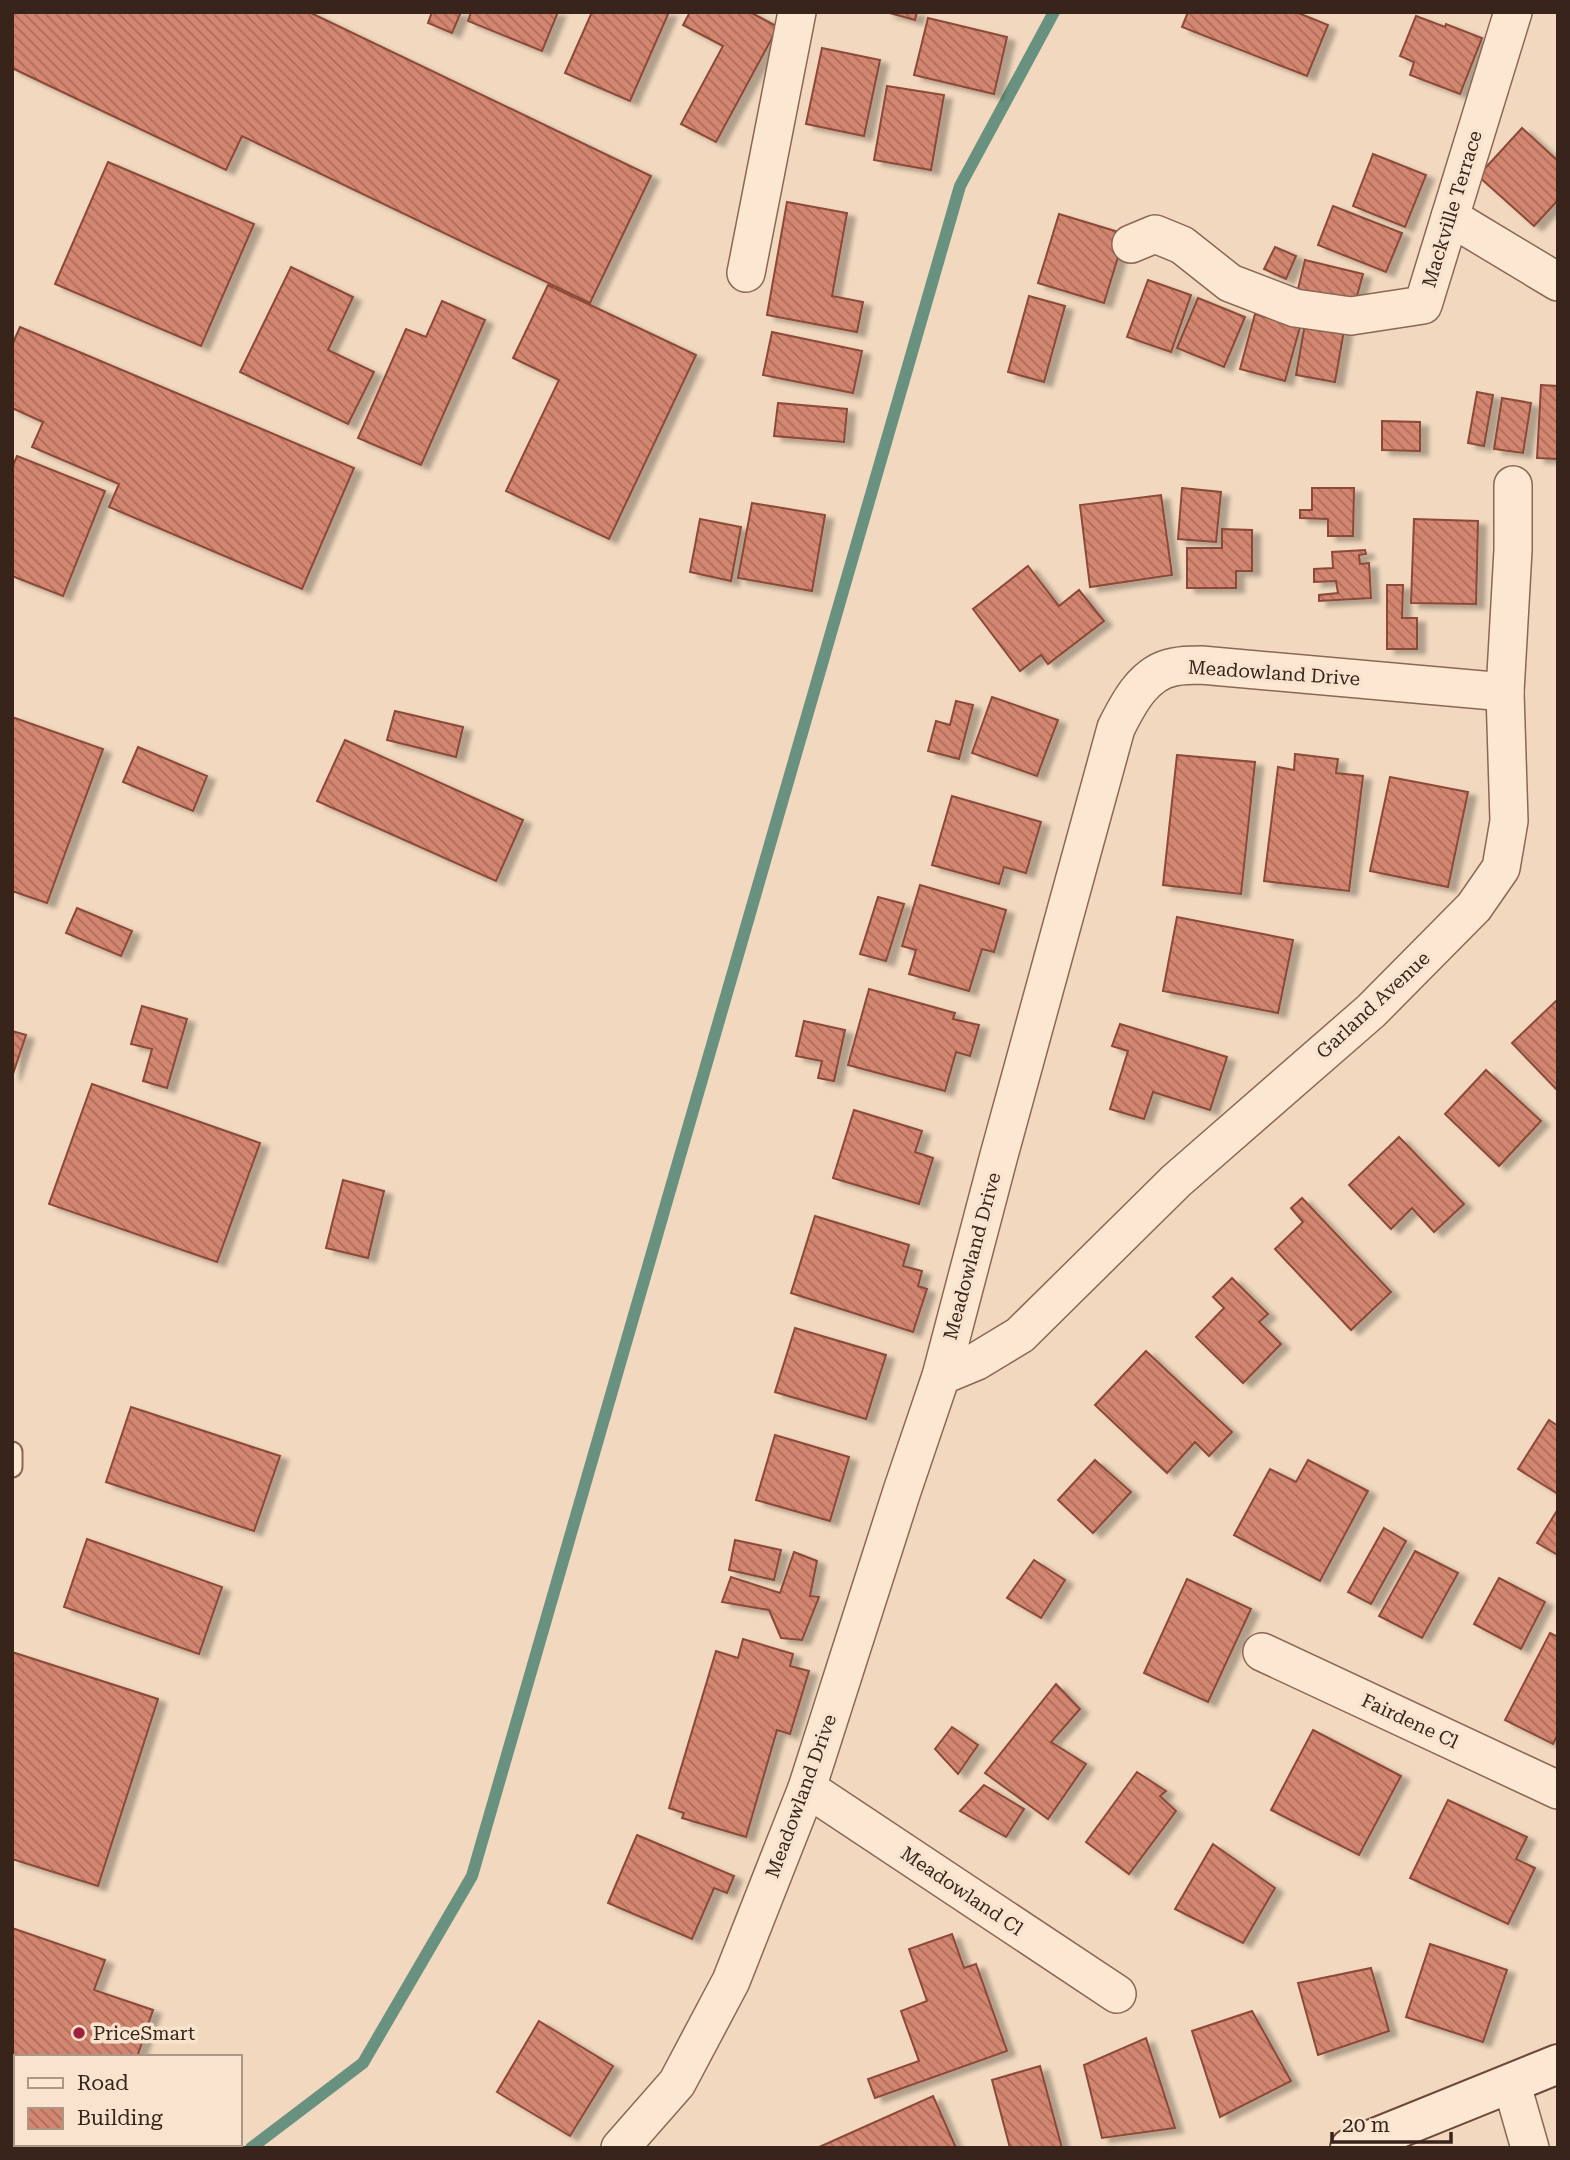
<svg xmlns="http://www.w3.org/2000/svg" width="1570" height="2160" font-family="'Roboto Serif',serif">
	<defs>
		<pattern id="building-back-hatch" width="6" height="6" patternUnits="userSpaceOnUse" patternTransform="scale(1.75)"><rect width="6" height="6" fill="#d38670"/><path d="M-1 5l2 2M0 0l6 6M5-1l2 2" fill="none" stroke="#ac6d5b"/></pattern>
		<filter id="shadow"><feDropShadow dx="8" dy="4.5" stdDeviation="2" flood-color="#0004"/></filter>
	</defs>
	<rect width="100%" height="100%" fill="#f1d8be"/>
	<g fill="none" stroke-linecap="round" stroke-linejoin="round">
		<path stroke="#68917f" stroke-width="12" d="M251,2148L363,2063L472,1876L960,186L1054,12"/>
	</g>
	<g fill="url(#building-back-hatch)" stroke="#8c4a39" stroke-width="2" filter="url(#shadow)">
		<path d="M12,12H309L651,176L590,303L242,136L226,170L12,68Z"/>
		<path d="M432,12H461L452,33L428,23Z"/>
		<path d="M471,12H558L542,51L468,21Z"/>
		<path d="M592,12H669L630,101L565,73Z"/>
		<path d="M690,12H750L778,27L716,142L681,124L723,46L683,25Z"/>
		<path d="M886,12H917L915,20Z"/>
		<path d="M1188,12H1296L1328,25L1307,76L1182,27Z"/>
		<path d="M1416,16L1445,27L1446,24L1482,38L1460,94L1410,75L1414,62L1400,56Z"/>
		<path d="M928,18L1007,37L994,94L914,75Z"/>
		<path d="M822,48L880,60L864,136L806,124Z"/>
		<path d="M887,86L944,95L931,170L874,160Z"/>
		<path d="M1522,128L1558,161V200L1534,226L1478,176Z"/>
		<path d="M1373,154L1426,175L1405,227L1353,206Z"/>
		<path d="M108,162L254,224L201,346L55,284Z"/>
		<path d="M787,202L847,213L832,296L863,302L857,332L767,315Z"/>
		<path d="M1333,206L1402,233L1386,272L1318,245Z"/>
		<path d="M1059,214L1125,234L1104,303L1038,283Z"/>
		<path d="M1275,247L1296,256L1286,279L1264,269Z"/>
		<path d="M1305,260L1363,274L1354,307L1297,293Z"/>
		<path d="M291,267L353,297L328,350L374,372L348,424L240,372Z"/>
		<path d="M1148,280L1191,295L1171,352L1127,337Z"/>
		<path d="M548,285L696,355L609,539L506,491L559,380L513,358Z"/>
		<path d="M1029,296L1065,306L1044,382L1008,372Z"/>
		<path d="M1198,298L1245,317L1224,367L1177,348Z"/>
		<path d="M442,301L485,320L421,465L358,438L406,329L426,337Z"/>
		<path d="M1255,314L1300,327L1285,381L1240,369Z"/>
		<path d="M1305,324L1344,330L1335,382L1296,375Z"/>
		<path d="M20,327L354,468L302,589L109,507L119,484L32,447L43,422L12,408V345Z"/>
		<path d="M772,332L862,351L853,393L763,375Z"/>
		<path d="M1541,385L1558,386V459L1537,458Z"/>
		<path d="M1477,392L1493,395L1484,446L1468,443Z"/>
		<path d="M1502,398L1531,403L1523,453L1494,449Z"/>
		<path d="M778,403L847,409L844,442L774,436Z"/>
		<path d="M1382,421L1420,422V451L1382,450Z"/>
		<path d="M17,456L105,491L63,596L12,576V468Z"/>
		<path d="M1182,488L1221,492L1216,542L1178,539Z"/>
		<path d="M1312,488H1354L1353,536H1328V519L1300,518V510H1312Z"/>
		<path d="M1161,495L1172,575L1090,587L1080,505Z"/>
		<path d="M752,503L825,515L812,591L738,578Z"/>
		<path d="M700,519L741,527L731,581L690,572Z"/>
		<path d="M1414,519L1478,521L1476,604L1411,603Z"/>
		<path d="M1222,529L1252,530V571H1236V588H1187V548H1222Z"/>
		<path d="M1365,550L1366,554L1359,555L1360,564L1369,563L1371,598L1319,601V595L1338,593L1336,581L1314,582V569L1333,568L1332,552Z"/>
		<path d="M1028,566L1059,606L1079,590L1104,621L1048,664L1041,655L1020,671L973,609Z"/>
		<path d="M1387,585H1403L1402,618H1417V649H1387Z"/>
		<path d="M992,697L1058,720L1037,776L972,753Z"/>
		<path d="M956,701L973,705L959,759L928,751L936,721L950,725Z"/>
		<path d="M395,711L463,727L456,757L387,740Z"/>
		<path d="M12,717L103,749L47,903L12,891Z"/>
		<path d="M345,740L523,820L496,881L317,801Z"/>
		<path d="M138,747L207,776L193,811L123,782Z"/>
		<path d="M1295,754L1338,759L1336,773L1363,776L1349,891L1264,881L1278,767L1294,770Z"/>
		<path d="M1177,755L1255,762L1241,894L1163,885Z"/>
		<path d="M1390,777L1468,792L1448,887L1370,871Z"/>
		<path d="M952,796L1041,822L1026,873L1004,867L999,884L932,865Z"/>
		<path d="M920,885L1006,910L994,952L982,949L969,991L909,974L916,950L902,946Z"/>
		<path d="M878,897L904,904L886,961L860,954Z"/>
		<path d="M77,908L132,931L121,956L66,933Z"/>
		<path d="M1177,917L1293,940L1278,1013L1163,991Z"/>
		<path d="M869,989L955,1013L953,1019L979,1025L970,1056L956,1052L945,1091L848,1065Z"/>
		<path d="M1558,999V1091L1512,1043Z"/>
		<path d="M142,1006L187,1019L167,1088L143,1081L152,1049L131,1044Z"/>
		<path d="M804,1021L845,1030L834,1081L818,1078L822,1061L796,1056Z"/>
		<path d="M1120,1024L1227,1057L1210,1110L1153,1092L1144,1119L1110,1109L1128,1051L1112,1046Z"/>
		<path d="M12,1031L26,1035L12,1077Z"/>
		<path d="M1486,1070L1541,1121L1499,1166L1445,1114Z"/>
		<path d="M92,1084L260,1143L217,1262L49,1204Z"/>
		<path d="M854,1110L922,1131L915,1152L933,1158L919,1204L833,1178Z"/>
		<path d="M1399,1137L1464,1204L1434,1232L1412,1208L1391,1229L1349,1185Z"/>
		<path d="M343,1180L384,1191L368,1258L326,1248Z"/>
		<path d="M1302,1198L1391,1292L1351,1330L1275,1249L1303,1222L1291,1208Z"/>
		<path d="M815,1216L909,1245L903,1266L922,1271L918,1286L927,1289L913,1332L791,1293Z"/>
		<path d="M1232,1278L1268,1314L1259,1322L1281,1344L1243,1383L1196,1337L1224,1308L1213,1297Z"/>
		<path d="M795,1328L886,1355L866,1419L775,1392Z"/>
		<path d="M1146,1351L1232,1432L1209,1456L1195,1442L1167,1473L1095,1405Z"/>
		<path d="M131,1407L280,1456L254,1531L106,1482Z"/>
		<path d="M1549,1420L1558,1426V1494L1518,1469Z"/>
		<path d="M775,1435L849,1457L830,1521L756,1500Z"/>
		<path d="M1095,1460L1131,1492L1093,1533L1058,1500Z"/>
		<path d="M1308,1460L1368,1491L1320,1581L1234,1535L1270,1469L1296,1482Z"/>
		<path d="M1558,1509V1555L1537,1543Z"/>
		<path d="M1384,1528L1406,1541L1371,1604L1348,1592Z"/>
		<path d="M87,1539L222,1587L199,1654L64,1607Z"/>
		<path d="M735,1540L781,1550L774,1580L729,1570Z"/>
		<path d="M1415,1551L1458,1573L1422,1638L1379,1616Z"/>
		<path d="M794,1552L817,1561L810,1596L819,1597L802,1640L781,1638L769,1610L722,1602L731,1577L780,1593Z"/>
		<path d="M1034,1560L1065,1580L1041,1618L1007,1598Z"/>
		<path d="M1499,1578L1545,1602L1521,1649L1474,1624Z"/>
		<path d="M1187,1579L1251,1609L1208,1702L1144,1673Z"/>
		<path d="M1550,1633L1558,1637V1734L1553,1744L1505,1720Z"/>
		<path d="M743,1639L793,1654L790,1666L809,1671L790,1734L777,1730L746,1837L682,1818L684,1813L669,1808L716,1651L738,1658Z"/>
		<path d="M12,1652L158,1699L98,1886L12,1859Z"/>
		<path d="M1056,1684L1080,1709L1051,1742L1086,1764L1048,1819L985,1773Z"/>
		<path d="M952,1727L978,1745L958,1774L935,1749Z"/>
		<path d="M1313,1730L1401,1776L1359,1855L1271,1810Z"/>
		<path d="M1137,1772L1166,1791L1160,1796L1176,1811L1129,1874L1086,1842Z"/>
		<path d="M984,1785L1024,1809L1006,1837L960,1811Z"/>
		<path d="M1448,1800L1527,1837L1516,1859L1535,1868L1508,1924L1410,1878Z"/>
		<path d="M637,1835L734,1876L727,1893L714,1888L692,1939L608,1903Z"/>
		<path d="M1213,1844L1275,1888L1243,1943L1175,1909Z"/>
		<path d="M12,1928L105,1960L94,1990L153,2010L137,2057H16V2144H106L105,2148H12Z"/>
		<path d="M952,1934L964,1968L976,1964L1007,2051L875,2098L868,2079L919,2061L901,2011L927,2001L909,1949Z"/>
		<path d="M1430,1944L1507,1970L1483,2042L1406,2017Z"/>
		<path d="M1371,1968L1389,2031L1318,2055L1298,1983Z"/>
		<path d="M1252,2011L1291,2081L1220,2117L1192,2031Z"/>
		<path d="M539,2021L613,2066L570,2136L497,2092Z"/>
		<path d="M1146,2038L1175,2128L1102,2138L1084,2065Z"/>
		<path d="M1040,2066L1062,2148H1010L992,2080Z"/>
		<path d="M933,2096L956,2148H817Z"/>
	</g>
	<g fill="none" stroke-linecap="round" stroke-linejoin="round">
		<g stroke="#8b6755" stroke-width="23">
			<path id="service" d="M12,1452V1467"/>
		</g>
		<g stroke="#8b6755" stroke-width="40">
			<g id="minor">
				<path d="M1450,217L1558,282"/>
				<path d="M1131,244L1155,234L1182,245L1230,283L1295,308L1351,316L1423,305L1513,12"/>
				<path d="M746,273L797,12"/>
				<path d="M941,1376L977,1361L1020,1335L1176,1181L1371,1011L1474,907L1501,868L1509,821L1505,692L1513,550V485"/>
				<path d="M1262,1652L1558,1790"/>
				<path d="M807,1788L1117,1994"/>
				<path d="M1512,2085L1530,2148"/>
				<path d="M620,2148L677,2083L731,1981L807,1788L902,1491L941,1376L998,1159L1116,728C1128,704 1144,672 1174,667C1183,665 1193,665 1201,665L1505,692"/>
			</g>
		</g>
		<g stroke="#6d4839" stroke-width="42">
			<path id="secondary" d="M1350,2148L1558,2064"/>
		</g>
		<use href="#service" stroke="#fce7d2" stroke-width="19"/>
		<use href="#minor" stroke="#fce7d2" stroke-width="37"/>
		<use href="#secondary" stroke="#fce7d2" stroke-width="38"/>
	</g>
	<circle fill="#9f203a" stroke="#f8e4ce" stroke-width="2.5" cx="79" cy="2033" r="7"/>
	<g text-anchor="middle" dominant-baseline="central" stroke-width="7" stroke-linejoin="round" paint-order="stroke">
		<g font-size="19" fill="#39241b" stroke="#f8e4ce">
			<text transform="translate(1452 209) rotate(-73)">Mackville Terrace</text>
			<text transform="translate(1274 673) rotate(4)">Meadowland Drive</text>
			<text transform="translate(1373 1005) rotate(-43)">Garland Avenue</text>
			<text transform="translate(972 1256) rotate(-75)">Meadowland Drive</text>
			<text transform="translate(1410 1721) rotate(25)">Fairdene Cl</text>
			<text transform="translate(801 1796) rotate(-70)">Meadowland Drive</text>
			<text transform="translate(962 1891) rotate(34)">Meadowland Cl</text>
		</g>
		<g font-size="19" fill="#39241b" stroke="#f8e4ce" text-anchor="start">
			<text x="93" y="2033">PriceSmart</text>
		</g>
	</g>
	<rect width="1570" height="2160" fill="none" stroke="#39241b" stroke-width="28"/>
	<rect x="14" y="2055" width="228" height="91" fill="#f8e4ce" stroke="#ac9786" stroke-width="2"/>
	<rect x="28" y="2078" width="35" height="10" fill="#fce7d2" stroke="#ac9786" stroke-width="2"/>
	<text x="77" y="2090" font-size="21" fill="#39241b">Road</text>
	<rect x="28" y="2108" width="35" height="21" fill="url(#building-back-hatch)" stroke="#ac9786" stroke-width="2"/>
	<text x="77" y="2125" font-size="21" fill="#39241b">Building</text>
	<path d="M1332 2132v10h119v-10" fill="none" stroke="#39241b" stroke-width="3.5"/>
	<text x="1342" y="2132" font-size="21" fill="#39241b" stroke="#f8e4ce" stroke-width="5" paint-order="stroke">20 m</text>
</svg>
